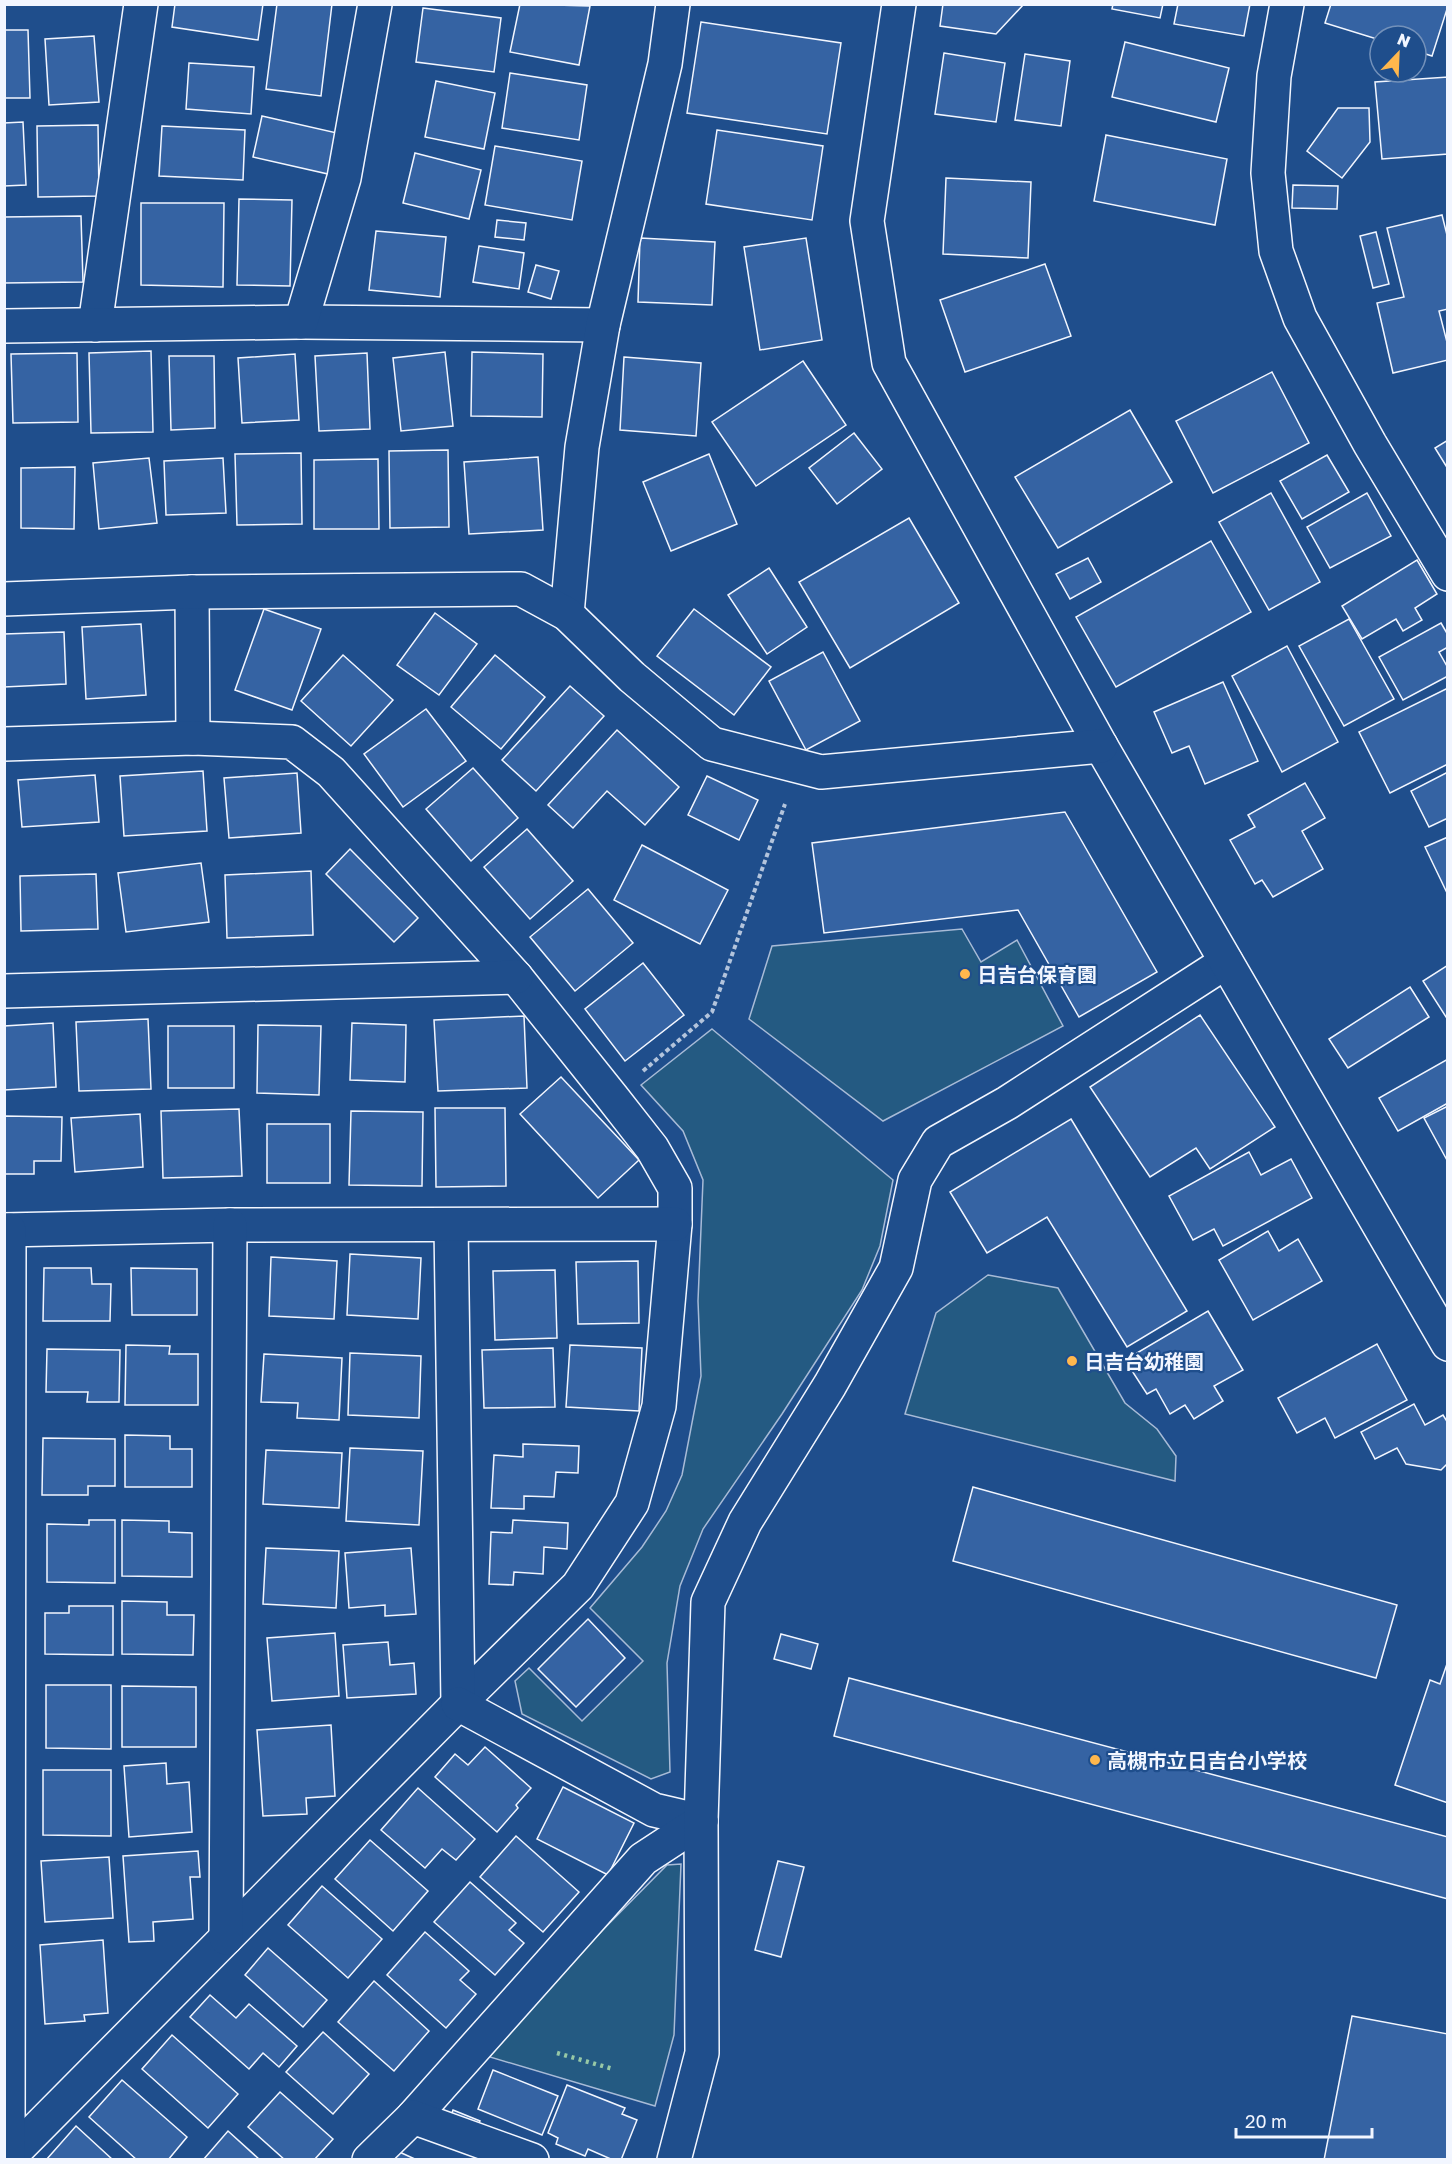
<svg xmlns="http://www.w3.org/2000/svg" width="1452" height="2164" font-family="'Golos Text','Noto Sans JP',sans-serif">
	<rect width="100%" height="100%" fill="#1f4e8c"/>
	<g fill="#245a82" stroke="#a8bbd7" stroke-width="1.5">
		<path d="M962,929L981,962L1017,940L1063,1026L883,1121L749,1019L772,946Z"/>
		<path d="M712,1029L893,1180L880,1246L862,1290L782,1414L703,1529L680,1586L667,1663L670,1772L651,1779L522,1714L515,1681L529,1668L582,1721L643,1661L590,1608L642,1547L666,1511L682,1475L701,1376L698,1301L703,1180L683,1131L641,1085Z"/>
		<path d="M988,1275L1058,1288L1125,1403L1157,1429L1176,1456L1175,1481L905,1414L936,1313Z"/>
		<path d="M681,1864L674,2035L655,2106L480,2054L667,1865Z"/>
	</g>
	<g fill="#3563a3" stroke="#f2f6ff" stroke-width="1.5">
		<path d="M175,4H263L258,40L172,27Z"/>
		<path d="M277,4H332L321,96L266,89Z"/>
		<path d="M520,4L590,6L579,65L510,52Z"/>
		<path d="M943,4H1024L996,34L940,26Z"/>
		<path d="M1113,4H1163L1160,18L1112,9Z"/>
		<path d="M1178,4H1250L1244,36L1174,24Z"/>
		<path d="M1331,4H1448V6L1432,56L1416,51V36H1380V40L1325,23Z"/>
		<path d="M423,8L501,18L494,72L416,62Z"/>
		<path d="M701,22L841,43L827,134L687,113Z"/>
		<path d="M4,30H28L30,98H4Z"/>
		<path d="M94,36L99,102L49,105L45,39Z"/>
		<path d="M1125,42L1229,68L1216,122L1112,97Z"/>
		<path d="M944,53L1005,63L996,122L935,114Z"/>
		<path d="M1025,54L1070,61L1061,126L1015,120Z"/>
		<path d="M189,63L254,67L251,114L186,109Z"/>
		<path d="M510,73L587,85L579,140L502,128Z"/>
		<path d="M1448,77V154L1382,159L1375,82Z"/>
		<path d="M436,81L495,93L484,149L425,137Z"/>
		<path d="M1338,108H1369L1370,142L1342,178L1307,151Z"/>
		<path d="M262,116L337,133L328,174L253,157Z"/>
		<path d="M23,122L26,185L4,186V123Z"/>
		<path d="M98,125L99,196L38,197L37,126Z"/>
		<path d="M162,126L245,130L243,180L159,176Z"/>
		<path d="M717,130L823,146L812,220L706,204Z"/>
		<path d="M1106,135L1227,159L1215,225L1094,201Z"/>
		<path d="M495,146L582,161L572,220L485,205Z"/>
		<path d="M415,153L481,170L469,219L403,203Z"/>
		<path d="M946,178L1031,182L1028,258L943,254Z"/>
		<path d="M1293,185L1338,186L1337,209L1292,208Z"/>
		<path d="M239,199L292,200L290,286L237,285Z"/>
		<path d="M141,203H224L223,287L141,285Z"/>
		<path d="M1442,215L1448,239V309L1439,311L1448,346V360L1393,373L1377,303L1404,297L1387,228Z"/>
		<path d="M81,216L83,282L4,283V217Z"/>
		<path d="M497,220L526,223L524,240L495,237Z"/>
		<path d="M376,231L446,237L440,297L369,290Z"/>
		<path d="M1376,232L1389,284L1373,288L1360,236Z"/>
		<path d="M640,238L715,242L712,305L638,302Z"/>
		<path d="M806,238L822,340L760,350L744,247Z"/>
		<path d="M479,246L524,253L519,289L473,282Z"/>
		<path d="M1045,264L1071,336L965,372L940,300Z"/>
		<path d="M536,265L559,271L551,299L528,292Z"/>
		<path d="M151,351L153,432L91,433L89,353Z"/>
		<path d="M445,352L453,426L401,431L393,358Z"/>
		<path d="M472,352L543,354L542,417L471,416Z"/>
		<path d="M77,353L78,422L13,423L11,354Z"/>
		<path d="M367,353L370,429L319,431L315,356Z"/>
		<path d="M295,354L299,420L242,423L238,358Z"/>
		<path d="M169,356H214L215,428L171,430Z"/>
		<path d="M624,357L701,363L696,436L620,430Z"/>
		<path d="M803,361L846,425L756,486L712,422Z"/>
		<path d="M1272,372L1309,443L1213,493L1176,421Z"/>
		<path d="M1130,410L1172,482L1058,548L1015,477Z"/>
		<path d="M854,433L882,469L837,504L809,468Z"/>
		<path d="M1448,440V469L1435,448Z"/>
		<path d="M448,450L449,527L390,528L389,451Z"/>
		<path d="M301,453L302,524L237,525L235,454Z"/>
		<path d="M709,454L737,524L671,551L643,482Z"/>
		<path d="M1327,455L1349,492L1302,519L1280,481Z"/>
		<path d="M538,457L543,530L469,534L464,462Z"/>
		<path d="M149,458L157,523L99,529L93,463Z"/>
		<path d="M223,458L226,513L166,515L164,461Z"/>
		<path d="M378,459L379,529H314V460Z"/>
		<path d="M75,467L74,529L21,528V468Z"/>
		<path d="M1271,493L1320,582L1269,610L1219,522Z"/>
		<path d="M1367,493L1391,536L1330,568L1307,527Z"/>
		<path d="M909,518L959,603L850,668L799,582Z"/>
		<path d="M1211,541L1251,612L1116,687L1076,617Z"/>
		<path d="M1088,558L1101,582L1070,599L1056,574Z"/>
		<path d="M1417,560L1437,594L1415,608L1422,620L1403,631L1396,619L1362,639L1342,606Z"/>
		<path d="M769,568L807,627L767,654L728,595Z"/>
		<path d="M264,609L321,629L292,710L235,690Z"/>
		<path d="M694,609L771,667L734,715L657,656Z"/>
		<path d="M435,613L477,644L439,695L397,665Z"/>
		<path d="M1349,619L1394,699L1344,726L1299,646Z"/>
		<path d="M1441,623L1448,635V647L1439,652L1448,668V676L1403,700L1379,657Z"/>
		<path d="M141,624L146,695L86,699L82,627Z"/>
		<path d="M64,632L66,684L4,687V634Z"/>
		<path d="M1287,646L1338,742L1282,772L1232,676Z"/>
		<path d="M823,652L860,721L806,750L769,681Z"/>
		<path d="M343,655L393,700L351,746L301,701Z"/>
		<path d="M495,655L545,697L501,749L451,707Z"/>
		<path d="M1223,682L1258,761L1205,784L1189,746L1172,753L1154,712Z"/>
		<path d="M570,686L604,716L536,791L502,760Z"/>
		<path d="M1448,688V764L1390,793L1359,732Z"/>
		<path d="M426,709L466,761L403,807L364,754Z"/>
		<path d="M617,730L679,787L645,825L607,791L573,828L548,805Z"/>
		<path d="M473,768L518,818L471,861L426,809Z"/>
		<path d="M203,771L207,831L124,836L120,776Z"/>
		<path d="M1448,772V818L1429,827L1411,791Z"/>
		<path d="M297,773L301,833L229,838L224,778Z"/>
		<path d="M95,775L99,822L22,827L18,780Z"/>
		<path d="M707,776L758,800L739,840L688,815Z"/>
		<path d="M1305,783L1325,818L1302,831L1323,869L1273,897L1262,880L1255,884L1230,840L1255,827L1248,815Z"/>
		<path d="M1065,812L1157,972L1079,1017L1018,910L824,933L812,843Z"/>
		<path d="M527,829L573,881L530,919L484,867Z"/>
		<path d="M1448,837V895L1425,847Z"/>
		<path d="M642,845L728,890L700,944L614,900Z"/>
		<path d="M350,849L418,918L394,942L326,874Z"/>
		<path d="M201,863L209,922L126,932L118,873Z"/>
		<path d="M311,871L313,935L227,938L225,875Z"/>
		<path d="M96,874L98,929L21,931L20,876Z"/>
		<path d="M588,889L633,943L575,991L530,937Z"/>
		<path d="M643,963L684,1015L625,1061L585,1009Z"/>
		<path d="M1448,965V1020L1423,981Z"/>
		<path d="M1410,987L1429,1017L1348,1068L1329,1039Z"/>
		<path d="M1200,1015L1275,1127L1210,1169L1196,1148L1150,1177L1090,1087Z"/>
		<path d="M524,1016L527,1088L438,1091L434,1020Z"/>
		<path d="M148,1019L151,1089L79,1091L76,1022Z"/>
		<path d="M53,1023L56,1087L4,1090V1026Z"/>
		<path d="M352,1023L406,1025L405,1082L350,1080Z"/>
		<path d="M258,1025L321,1026L319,1095L257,1093Z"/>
		<rect x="168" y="1026" width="66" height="62"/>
		<path d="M1448,1059V1103L1398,1131L1379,1098Z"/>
		<path d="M561,1077L639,1160L598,1198L520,1114Z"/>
		<path d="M1448,1106V1162L1424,1118Z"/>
		<path d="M435,1108H505L506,1186L436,1187Z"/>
		<path d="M239,1109L242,1176L163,1178L161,1111Z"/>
		<path d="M351,1111L423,1112L422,1186L349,1185Z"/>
		<path d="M140,1114L143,1167L75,1172L71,1118Z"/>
		<path d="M4,1116L62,1117L61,1161H34V1174H4Z"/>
		<path d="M1071,1119L1187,1311L1127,1347L1047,1217L987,1253L950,1192Z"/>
		<rect x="267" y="1124" width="63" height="59"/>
		<path d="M1249,1152L1261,1175L1291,1159L1312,1198L1223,1246L1214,1229L1193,1240L1169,1196Z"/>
		<path d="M1268,1231L1279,1251L1298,1239L1322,1281L1253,1320L1219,1260Z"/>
		<path d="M350,1254L421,1258L418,1319L347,1315Z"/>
		<path d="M271,1257L337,1261L334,1319L269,1316Z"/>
		<path d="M638,1261L639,1323L578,1324L576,1262Z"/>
		<path d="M44,1268H91L92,1284H111L110,1321H43Z"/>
		<path d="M131,1268L197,1269V1315H132Z"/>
		<path d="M555,1270L557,1338L495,1340L493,1271Z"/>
		<path d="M1208,1311L1243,1370L1214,1386L1223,1401L1194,1419L1185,1405L1170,1414L1156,1389L1147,1394L1125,1360Z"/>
		<path d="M1377,1344L1407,1400L1335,1438L1325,1418L1297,1433L1278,1398Z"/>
		<path d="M126,1345L170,1346L169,1354H198V1405H125Z"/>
		<path d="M570,1345L642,1348L639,1411L566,1407Z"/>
		<path d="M553,1348L555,1407L484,1408L482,1350Z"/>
		<path d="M47,1349L120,1350L119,1402H87L88,1392H46Z"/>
		<path d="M350,1353L421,1356L419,1418L348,1415Z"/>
		<path d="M264,1354L342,1358L339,1420L297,1418L298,1403L261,1402Z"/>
		<path d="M1414,1404L1425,1425L1443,1415L1448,1423V1463L1441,1470L1406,1464L1397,1448L1375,1459L1361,1432Z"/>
		<path d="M125,1435L170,1436V1449H192V1487H125Z"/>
		<path d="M43,1438L115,1439V1486H88V1495H42Z"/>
		<path d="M523,1444L579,1446L578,1473L556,1472L554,1497L524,1496V1509L491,1508L494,1455L523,1457Z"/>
		<path d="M350,1448L423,1451L419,1525L346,1521Z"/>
		<path d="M266,1450L342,1453L339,1508L263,1504Z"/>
		<path d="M973,1487L1397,1605L1376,1678L953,1561Z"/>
		<path d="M89,1520H115V1583L47,1582V1524L89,1525Z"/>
		<path d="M122,1520L169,1521V1532L192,1533V1577L122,1576Z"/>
		<path d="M513,1520L568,1523L567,1549L544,1547L543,1574L514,1572L513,1585L489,1584L491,1532L512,1533Z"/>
		<path d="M266,1548L339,1551L336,1608L263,1604Z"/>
		<path d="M411,1548L416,1614L385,1616V1605L349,1608L345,1553Z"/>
		<path d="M122,1601L167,1602V1615H194L193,1655L122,1654Z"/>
		<path d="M69,1606H113V1655L45,1654V1613H69Z"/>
		<path d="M588,1619L625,1658L576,1707L538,1669Z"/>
		<path d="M335,1633L339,1696L272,1701L267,1638Z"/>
		<path d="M781,1634L818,1644L811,1669L774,1659Z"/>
		<path d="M388,1642L390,1665L414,1663L416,1694L347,1698L343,1645Z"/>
		<path d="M1448,1661V1803L1395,1785L1430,1680L1440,1684Z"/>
		<path d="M849,1678L1448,1837V1899L834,1736Z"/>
		<path d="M46,1685H111V1749L46,1748Z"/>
		<path d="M122,1686L196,1687V1747H122Z"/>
		<path d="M331,1725L335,1796L306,1798L307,1814L263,1816L257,1730Z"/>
		<path d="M485,1747L531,1788L516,1805L518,1808L497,1832L435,1777L455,1754L468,1765Z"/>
		<path d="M166,1763L167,1784L189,1782L192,1832L129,1837L124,1766Z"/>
		<path d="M43,1770H111V1836L43,1835Z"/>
		<path d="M563,1787L634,1823L608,1875L537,1839Z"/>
		<path d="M418,1788L475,1839L456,1860L442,1849L425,1868L381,1830Z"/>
		<path d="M516,1836L579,1892L543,1932L480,1877Z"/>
		<path d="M370,1840L428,1891L393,1931L335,1879Z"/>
		<path d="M198,1851L200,1877H190L193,1919L153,1922L154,1941L129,1942L123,1856Z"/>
		<path d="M109,1857L113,1918L45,1922L41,1861Z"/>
		<path d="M778,1861L804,1867L781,1957L755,1950Z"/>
		<path d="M470,1882L516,1923L509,1930L524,1943L495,1975L434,1922Z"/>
		<path d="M322,1886L382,1939L348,1978L288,1925Z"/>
		<path d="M425,1932L469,1971L460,1980L476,1994L446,2028L387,1975Z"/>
		<path d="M103,1940L108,2013L84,2015L85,2021L45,2024L40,1945Z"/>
		<path d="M268,1948L327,2000L303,2027L245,1975Z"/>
		<path d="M374,1981L429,2031L394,2071L338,2022Z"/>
		<path d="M210,1995L236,2018L249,2004L297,2046L279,2067L263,2053L249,2069L190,2017Z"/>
		<path d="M1352,2016L1448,2034V2160H1324Z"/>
		<path d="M323,2032L369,2074L333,2114L286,2072Z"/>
		<path d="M172,2035L238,2094L208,2128L142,2069Z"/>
		<path d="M493,2070L558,2096L542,2135L478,2109Z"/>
		<path d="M122,2080L187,2137L168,2160H137L89,2117Z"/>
		<path d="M567,2085L625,2108L622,2114L637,2120L621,2160H613L588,2149L585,2156L556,2144L558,2138L548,2133Z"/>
		<path d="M280,2092L333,2139L314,2160H285L248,2127Z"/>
		<path d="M453,2110L480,2121L475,2132L449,2122Z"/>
		<path d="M76,2126L113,2160H46Z"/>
		<path d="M228,2131L260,2160H203Z"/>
		<path d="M395,2150L417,2160H391Z"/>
	</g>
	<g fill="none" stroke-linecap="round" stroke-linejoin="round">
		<g stroke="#f2f6ff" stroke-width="36">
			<g id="minor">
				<path d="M1287,4L1274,76L1268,173L1276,251L1300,318L1370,444L1448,574"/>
				<path d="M301,322L603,325"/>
				<path d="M95,325L141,4"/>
				<path d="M4,326L301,322L344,178L375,4"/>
				<path d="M192,592L193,738"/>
				<path d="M567,614L582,447L603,325L665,64L673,4"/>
				<path d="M4,744L193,738L292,742L331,772L516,977L612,1097L652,1148L675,1188V1224L659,1406L632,1503L578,1586L458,1704L6,2160"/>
				<path d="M4,991L516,977"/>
				<path d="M451,1225L458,1704"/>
				<path d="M4,1230L230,1225L675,1224"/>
				<path d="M458,1704L654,1810L701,1821"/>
				<path d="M226,1938L230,1225"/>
				<path d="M413,2117L643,1859L701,1821"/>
				<path d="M8,2158L9,1230"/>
				<path d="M369,2160L413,2117L532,2160"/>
				<path d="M674,2160L702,2053L701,1821L708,1602L745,1522L830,1385L896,1268L915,1180L938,1142L1007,1103L1226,962"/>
			</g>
		</g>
		<g stroke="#f2f6ff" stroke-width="36">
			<g id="tertiary">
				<path d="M899,4L867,221L889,363L1101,746L1448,1344"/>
				<path d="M4,599L192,592L521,589L567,614L632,677L712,744L821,772L1101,746"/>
			</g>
		</g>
		<path stroke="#b3c4dc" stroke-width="4" stroke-dasharray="4.5 3" stroke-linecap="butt" d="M643,1071L712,1012L785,804"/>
		<use href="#minor" stroke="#1f4e8c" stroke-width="33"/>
		<use href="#tertiary" stroke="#1f4e8c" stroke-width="33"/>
		<path stroke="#97c8a6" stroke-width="4.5" stroke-dasharray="3 4.5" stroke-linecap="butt" d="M557,2053L613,2069"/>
	</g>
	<g fill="#ffb74d" stroke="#1f4e8c" stroke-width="2">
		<circle cx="965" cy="974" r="6"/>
		<circle cx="1072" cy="1361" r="6"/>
		<circle cx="1095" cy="1760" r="6"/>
	</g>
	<g text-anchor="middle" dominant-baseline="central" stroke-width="4.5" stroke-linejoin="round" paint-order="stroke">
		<g font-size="20" font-weight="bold" fill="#f2f6ff" stroke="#1f4e8c" text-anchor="start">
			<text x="977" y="974">日吉台保育園</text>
			<text x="1084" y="1361">日吉台幼稚園</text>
			<text x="1107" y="1760">高槻市立日吉台小学校</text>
		</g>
	</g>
	<rect width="1452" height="2164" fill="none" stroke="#f2f6ff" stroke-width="12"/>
	<g transform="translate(1398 54) rotate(23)"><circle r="28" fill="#1f4e8c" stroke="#7391ba" stroke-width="1.5"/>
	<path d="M0-4.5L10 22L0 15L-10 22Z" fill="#ffb74d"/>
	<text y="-9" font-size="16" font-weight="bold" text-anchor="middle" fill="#f2f6ff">N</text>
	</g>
	<path d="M1236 2128v9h136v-9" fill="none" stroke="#f2f6ff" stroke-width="3"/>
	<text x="1245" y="2128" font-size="18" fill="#f2f6ff" stroke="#1f4e8c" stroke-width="4.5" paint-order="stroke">20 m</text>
</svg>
